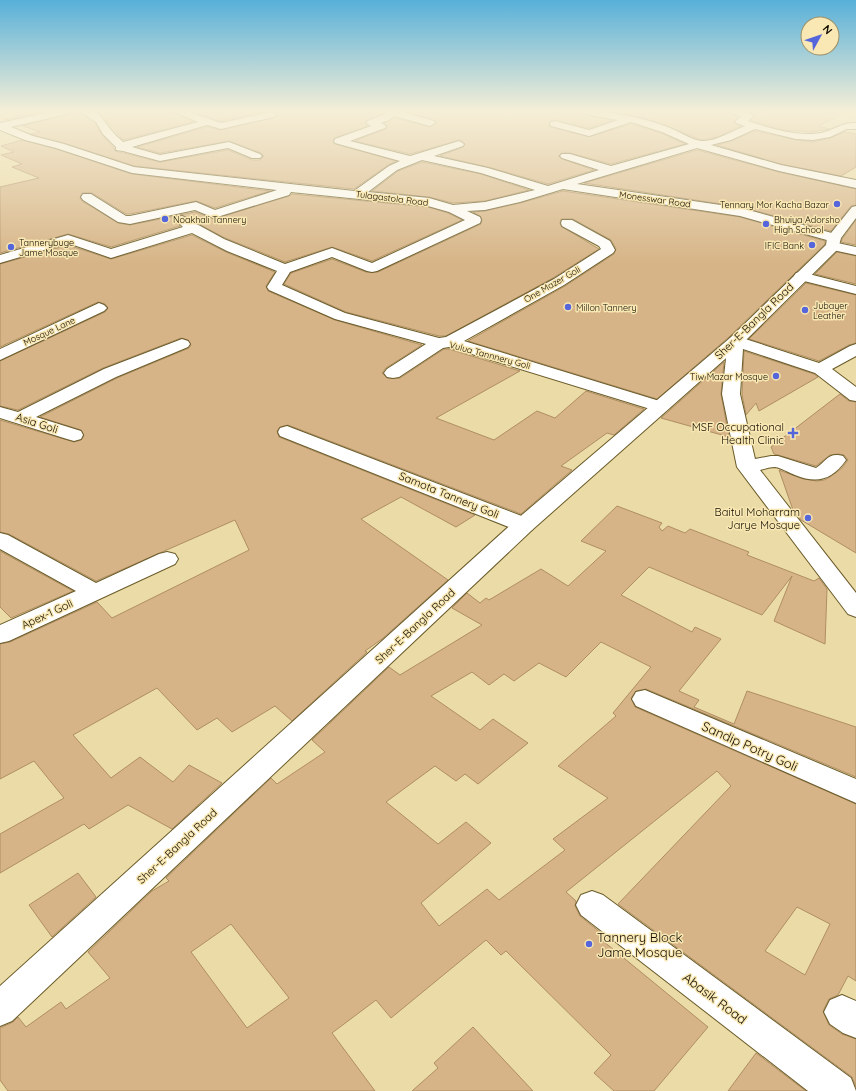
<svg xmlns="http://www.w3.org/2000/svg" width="856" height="1091" font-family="Quicksand,sans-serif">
	<rect width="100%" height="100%" fill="#ebdba6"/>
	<g fill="#d6b487" stroke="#af8e63" fill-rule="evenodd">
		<path d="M36,111H46L6,120L3,119Z"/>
		<path d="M74,111H78L95,123L102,135L114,148L115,151L160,162L228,150L252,160H260L264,156L261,153L229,141L160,153L137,147L207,127L221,130L274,118L277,115L273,111H382V113L365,122L368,126L334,138L333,142L335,144L396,161L388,165L354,189L134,166L64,143L33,135L31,134L40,132L23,126L71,114Z"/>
		<path d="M95,111H171L193,122L123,140L101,114Z"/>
		<path d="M192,111H267L221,121Z"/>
		<path d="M406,111H579L585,115L612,120L589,128L555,120L551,121L549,125L551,127L589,137L631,124L661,133L685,144L611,164L570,153L562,152L558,156L562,159L594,170L548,184L488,167L440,156L463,147L465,144L460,140L410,154L355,141L386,129L387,126L384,123L394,118L430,127L436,123L434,120Z"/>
		<path d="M609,111H726L738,117L734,122L736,124L741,126L717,137L702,140L649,119Z"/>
		<path d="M749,111H850L818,126L830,129L812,132L784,130L751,120L756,116Z"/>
		<path d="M755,131L796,140L813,142L830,138L845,132L856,134V167L841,176L781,164L717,145L731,141Z"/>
		<path d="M22,140L56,149L132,174L270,191L215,208L196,201L130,214H126L92,193H82L80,198L82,201L118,223L130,225L195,212L214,219L289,196L292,194L428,207L448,213L462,220L372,261L332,247L285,262L225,238L182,215L177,216L175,220L180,226L111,247L68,234L0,253V187L39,178L12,167L22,164L1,155L14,152L1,146Z"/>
		<path d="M697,150L779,172L856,189V205L851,206L831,231L741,207L584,183Z"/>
		<path d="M422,162L481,174L529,190L485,201L453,203L429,197L372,191L398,171Z"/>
		<path d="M563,191L740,217L825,241V244L729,337L657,399L468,341L565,286L614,254L616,249L611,240L573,219H561L560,223L561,226L599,249L553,278L446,336H439L346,312L284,284L291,273L332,259L366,272H378L481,224L482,220L481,217L473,212L485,211L520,203Z"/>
		<path d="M856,220V245L841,242L842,239Z"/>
		<path d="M192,235L226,252L275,272L266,286L268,291L335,320L422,345L386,368L382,373L387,378H400L444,349H449L520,371L436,418L494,440L537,411L555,418L586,391L644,409L614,435L607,433L561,466L572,470L521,514L288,425L280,427L277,431L279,437L475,515L456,527L401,497L361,519L448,580L382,639L365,651L367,652L292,721L275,706L232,732L217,718L197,730L157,688L73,735L111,778L140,757L173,782L189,765L222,783L172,829L128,805L89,829L84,824L0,873V834L64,798L34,761L0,779V644L10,642L97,602L112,618L249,550L235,520L96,581L9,534L0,532V420L74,442L81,440L84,436L81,430L40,417L117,378L189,348L191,345L188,340L181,338L103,368L18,410L0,406V361L105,312L108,308L105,304L98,302L0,347V264L68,245L111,259Z"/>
		<path d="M837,252L856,256V284L815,274Z"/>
		<path d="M806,283L856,295V343L849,345L819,361L749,339Z"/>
		<path d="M744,351L814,374L818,377L759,411L756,403L746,415L742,394Z"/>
		<path d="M724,362L721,394L729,437L661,418Z"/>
		<path d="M840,394L849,401L856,402V553L801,520L793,510L779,470L803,479L817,481L824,480L830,477L842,468L848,460L844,455L838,454L830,455L816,466L778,455L774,454L771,447Z"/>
		<path d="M617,506L662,523L659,527L662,531L668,526L685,533L690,529L749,552L747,555L814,581L819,578L827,589L825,644L774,621L792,576L762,615L649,567L621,595L692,632L695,627L721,639L679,691L699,700L694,707L734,724L747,691L856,727V777L646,689L636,691L631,698L635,707L856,804V981L848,976L838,995L829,999L823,1011L829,1025L842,1034L856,1039V1087L852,1077L618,904L731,786L717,771L566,892L576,901L575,906L580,916L606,937L603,941L708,1027L654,1091H614L594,1073L611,1055L506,951L501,955L486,940L391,1018L376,1000L332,1033L375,1091H8L0,1080V1028L13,1022L18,1017L26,1027L61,1002L66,1009L110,978L88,952L152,891L169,881L166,878L271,778L277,784L325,752L312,740L389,667L400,675L482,625L452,608L467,593L480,603L486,598L489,600L541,569L568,586L606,551L581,541ZM601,642L651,667L613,713L616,716L558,766L608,798L553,839L565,850L499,900L487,889L439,926L421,903L491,843L466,822L438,844L386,802L435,766L456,781L465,774L478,784L528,743L493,719L480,730L431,696L472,672L489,685L504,674L514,681L539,663L566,677ZM797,907L830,924L805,975L765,951ZM231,924L289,998L247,1028L191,952Z"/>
		<path d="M0,551L73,591L11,618L0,607Z"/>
		<path d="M78,873L96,897L52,937L29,905Z"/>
		<path d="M473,1027L533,1091H412L438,1068L434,1063Z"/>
		<path d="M756,1053L806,1091H728Z"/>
	</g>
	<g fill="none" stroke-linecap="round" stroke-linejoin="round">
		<g stroke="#6a5b29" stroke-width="2">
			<g id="minor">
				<path d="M54,111H73L71,113L11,127L33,136L64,144L134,167L354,191L389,166L400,161L335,143L334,141L335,139L371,126L366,123C370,118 379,118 385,113L383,111H400L434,121L435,123L430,126L394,116L389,120L381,123L386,126L385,128L350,141L410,156L459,141L464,144L463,146L434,156L488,168L548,186L599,170L562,158L560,156L562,154H570L611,166L689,144L662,132L631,122L589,136L551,126L550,124L551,122L555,121L589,130L618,120L585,114L580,111C611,111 642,117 670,128C678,131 694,141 702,141C714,142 733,131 745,126L736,123L735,121L741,117L727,111C736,111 747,110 754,116L748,121C769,128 798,137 821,133C834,130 842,122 856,123V129H847L830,137L813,140L796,139L755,129L731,140L711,145L781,165L856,180V188L779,171L697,148L577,184L741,208L839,235L841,238L839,241L834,242L740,216L563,189L520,202L485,210L467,211L480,217L481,220L480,223L377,271L372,272L367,271L332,257L290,272L282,285L345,313L439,338L446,337L554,279L601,249L599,246L562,226L561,223L562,220H572L610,241L615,250L613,253L564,285L464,341L666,403L669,407L666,411L660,412L449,347L443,348L399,377L393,378L387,377L384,373L387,369L426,344L335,319L269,290L267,287L277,271L227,251L192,233L111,258L68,243L0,263V255L68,235L111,249L183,227L176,220L177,217L182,216L224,239L285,264L332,248L372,263L465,220L449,212L428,206L291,192L289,195L214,218L195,210L130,224L118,222L83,200L81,197L83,194H91L126,216H130L196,202L215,210L277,190L132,173L56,148L25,140L0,130V123ZM422,160L481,173L535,190L485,202L453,205L429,198L368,192L397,170Z"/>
				<path d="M79,111C103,111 99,116 112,131C115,135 120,139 123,142L198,122L172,111H187L221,123L271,112L276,115L274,117L221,129L207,125L132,147L160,155L229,142L260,154L262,156L260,158H252L228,148L160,161L123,151L116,150V147L103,134L96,122Z"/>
				<path d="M833,242L856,247V255L828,249L826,246L828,243Z"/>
				<path d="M801,272L856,286V294L796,279L794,276L796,273Z"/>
				<path d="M99,303L104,305L107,308L104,311L0,360V349Z"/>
				<path d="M736,336L819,363L850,346L856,344V356L832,369L856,387V401L850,400L815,373L743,349L740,394L755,459L771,456H778L816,468C827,461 828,452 843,456L846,460C832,480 817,484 795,475C789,473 782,468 775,467C770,467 764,469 760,470L856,593V617L848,614L737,467L722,394L728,341L730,338Z"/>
				<path d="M182,339L188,341L190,344L188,347L116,377L36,417L81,431L83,435L81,439L74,441L67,439L0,418V407L18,412L104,369Z"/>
				<path d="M287,426L532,520L535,525L532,530L524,531L516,530L280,436L278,432L280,428Z"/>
				<path d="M0,533L8,535L96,583L159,554L167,552L175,554L178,559L175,564L9,641L0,643V625L76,591L0,549Z"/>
				<path d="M645,690L856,779V803L636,706L632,699L636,692Z"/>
				<path d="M592,891L603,895L851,1078L856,1091H808L581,915L576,905L581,895Z"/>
				<path d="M842,995L856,1001V1038L843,1033L830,1024L824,1012L830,1000Z"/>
			</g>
		</g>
		<g stroke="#6a5b29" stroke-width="2">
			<g id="tertiary">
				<path d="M0,111H9L0,115Z"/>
				<path d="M856,206V218L841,238L838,249L742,344L532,530L12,1021L0,1026V986L516,520L730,338L826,245L827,238L852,207Z"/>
			</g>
		</g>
		<use href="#minor" fill="#fff" fill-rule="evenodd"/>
		<use href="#tertiary" fill="#fff" fill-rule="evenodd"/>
	</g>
	<linearGradient id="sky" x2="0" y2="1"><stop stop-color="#57b0d9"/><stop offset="0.42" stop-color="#f6efd7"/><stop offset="1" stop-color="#f6efd7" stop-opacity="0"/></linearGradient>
	<rect width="856" height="264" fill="url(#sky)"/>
	<g fill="#5565db" stroke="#f9e8b3" stroke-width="1.5">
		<circle cx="837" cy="204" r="4"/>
		<circle cx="165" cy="219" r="4"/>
		<circle cx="766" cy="224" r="4"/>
		<circle cx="812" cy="245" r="4"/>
		<circle cx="11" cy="247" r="4"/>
		<circle cx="568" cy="307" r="4"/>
		<circle cx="805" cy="310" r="4"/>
		<circle cx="776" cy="376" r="4"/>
		<path d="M791 427h4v4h4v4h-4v4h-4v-4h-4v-4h4z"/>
		<circle cx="808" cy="518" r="4"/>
		<circle cx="589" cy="944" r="4"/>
	</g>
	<g text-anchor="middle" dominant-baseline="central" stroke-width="3" stroke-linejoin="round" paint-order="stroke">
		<g font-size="9" fill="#130e00" stroke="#f9e8b3">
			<text transform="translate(392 198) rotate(7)">Tulagastola Road</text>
			<text transform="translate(655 199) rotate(8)">Monesswar Road</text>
			<text transform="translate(552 284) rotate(-30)">One Mazer Goli</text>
			<text transform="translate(49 331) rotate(-25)">Mosque Lane</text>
			<text transform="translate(490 355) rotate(15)">Vulua Tannnery Goli</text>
		</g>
		<g font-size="9" fill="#130e00" stroke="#f9e8b3" text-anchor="start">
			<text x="829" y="204" text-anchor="end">Tennary Mor Kacha Bazar</text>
			<text x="173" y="219">Noakhali Tannery</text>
			<text x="774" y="219">Bhuiya Adorsho<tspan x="774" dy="10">High School</tspan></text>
			<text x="19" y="242">Tannerybuge<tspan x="19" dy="10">Jame Mosque</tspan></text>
			<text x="804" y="245" text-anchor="end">IFIC Bank</text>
			<text x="813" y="305">Jubayer<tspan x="813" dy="10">Leather</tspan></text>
			<text x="576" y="307">Millon Tannery</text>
			<text x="768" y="376" text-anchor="end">Tiw Mazar Mosque</text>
		</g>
		<g font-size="11" fill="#130e00" stroke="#f9e8b3">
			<text transform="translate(754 321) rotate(-44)">Sher-E-Bangla Road</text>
			<text transform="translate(37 423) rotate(18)">Asia Goli</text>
			<text transform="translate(449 495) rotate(22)">Samota Tannery Goli</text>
			<text transform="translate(47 614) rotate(-25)">Apex-1 Goli</text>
			<text transform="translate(415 626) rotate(-43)">Sher-E-Bangla Road</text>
			<text transform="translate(177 846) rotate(-43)">Sher-E-Bangla Road</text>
		</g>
		<g font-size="11" fill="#130e00" stroke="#f9e8b3" text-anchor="end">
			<text x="784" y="427">MSF Occupational<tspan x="784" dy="13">Health Clinic</tspan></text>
			<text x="800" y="512">Baitul Moharram<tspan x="800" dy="13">Jarye Mosque</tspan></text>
		</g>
		<g font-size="13" fill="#130e00" stroke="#f9e8b3">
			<text transform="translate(750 746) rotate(24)">Sandip Potry Goli</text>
			<text transform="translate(715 998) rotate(37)">Abasik Road</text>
		</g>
		<g font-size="13" fill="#130e00" stroke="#f9e8b3" text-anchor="start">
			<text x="597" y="937">Tannery Block<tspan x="597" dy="15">Jame Mosque</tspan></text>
		</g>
	</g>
	<g transform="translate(820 36) rotate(50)"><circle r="19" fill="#f9e8b3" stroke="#9d916b"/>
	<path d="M0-3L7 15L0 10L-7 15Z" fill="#5565db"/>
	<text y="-6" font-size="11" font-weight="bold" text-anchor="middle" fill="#130e00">N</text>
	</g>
</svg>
